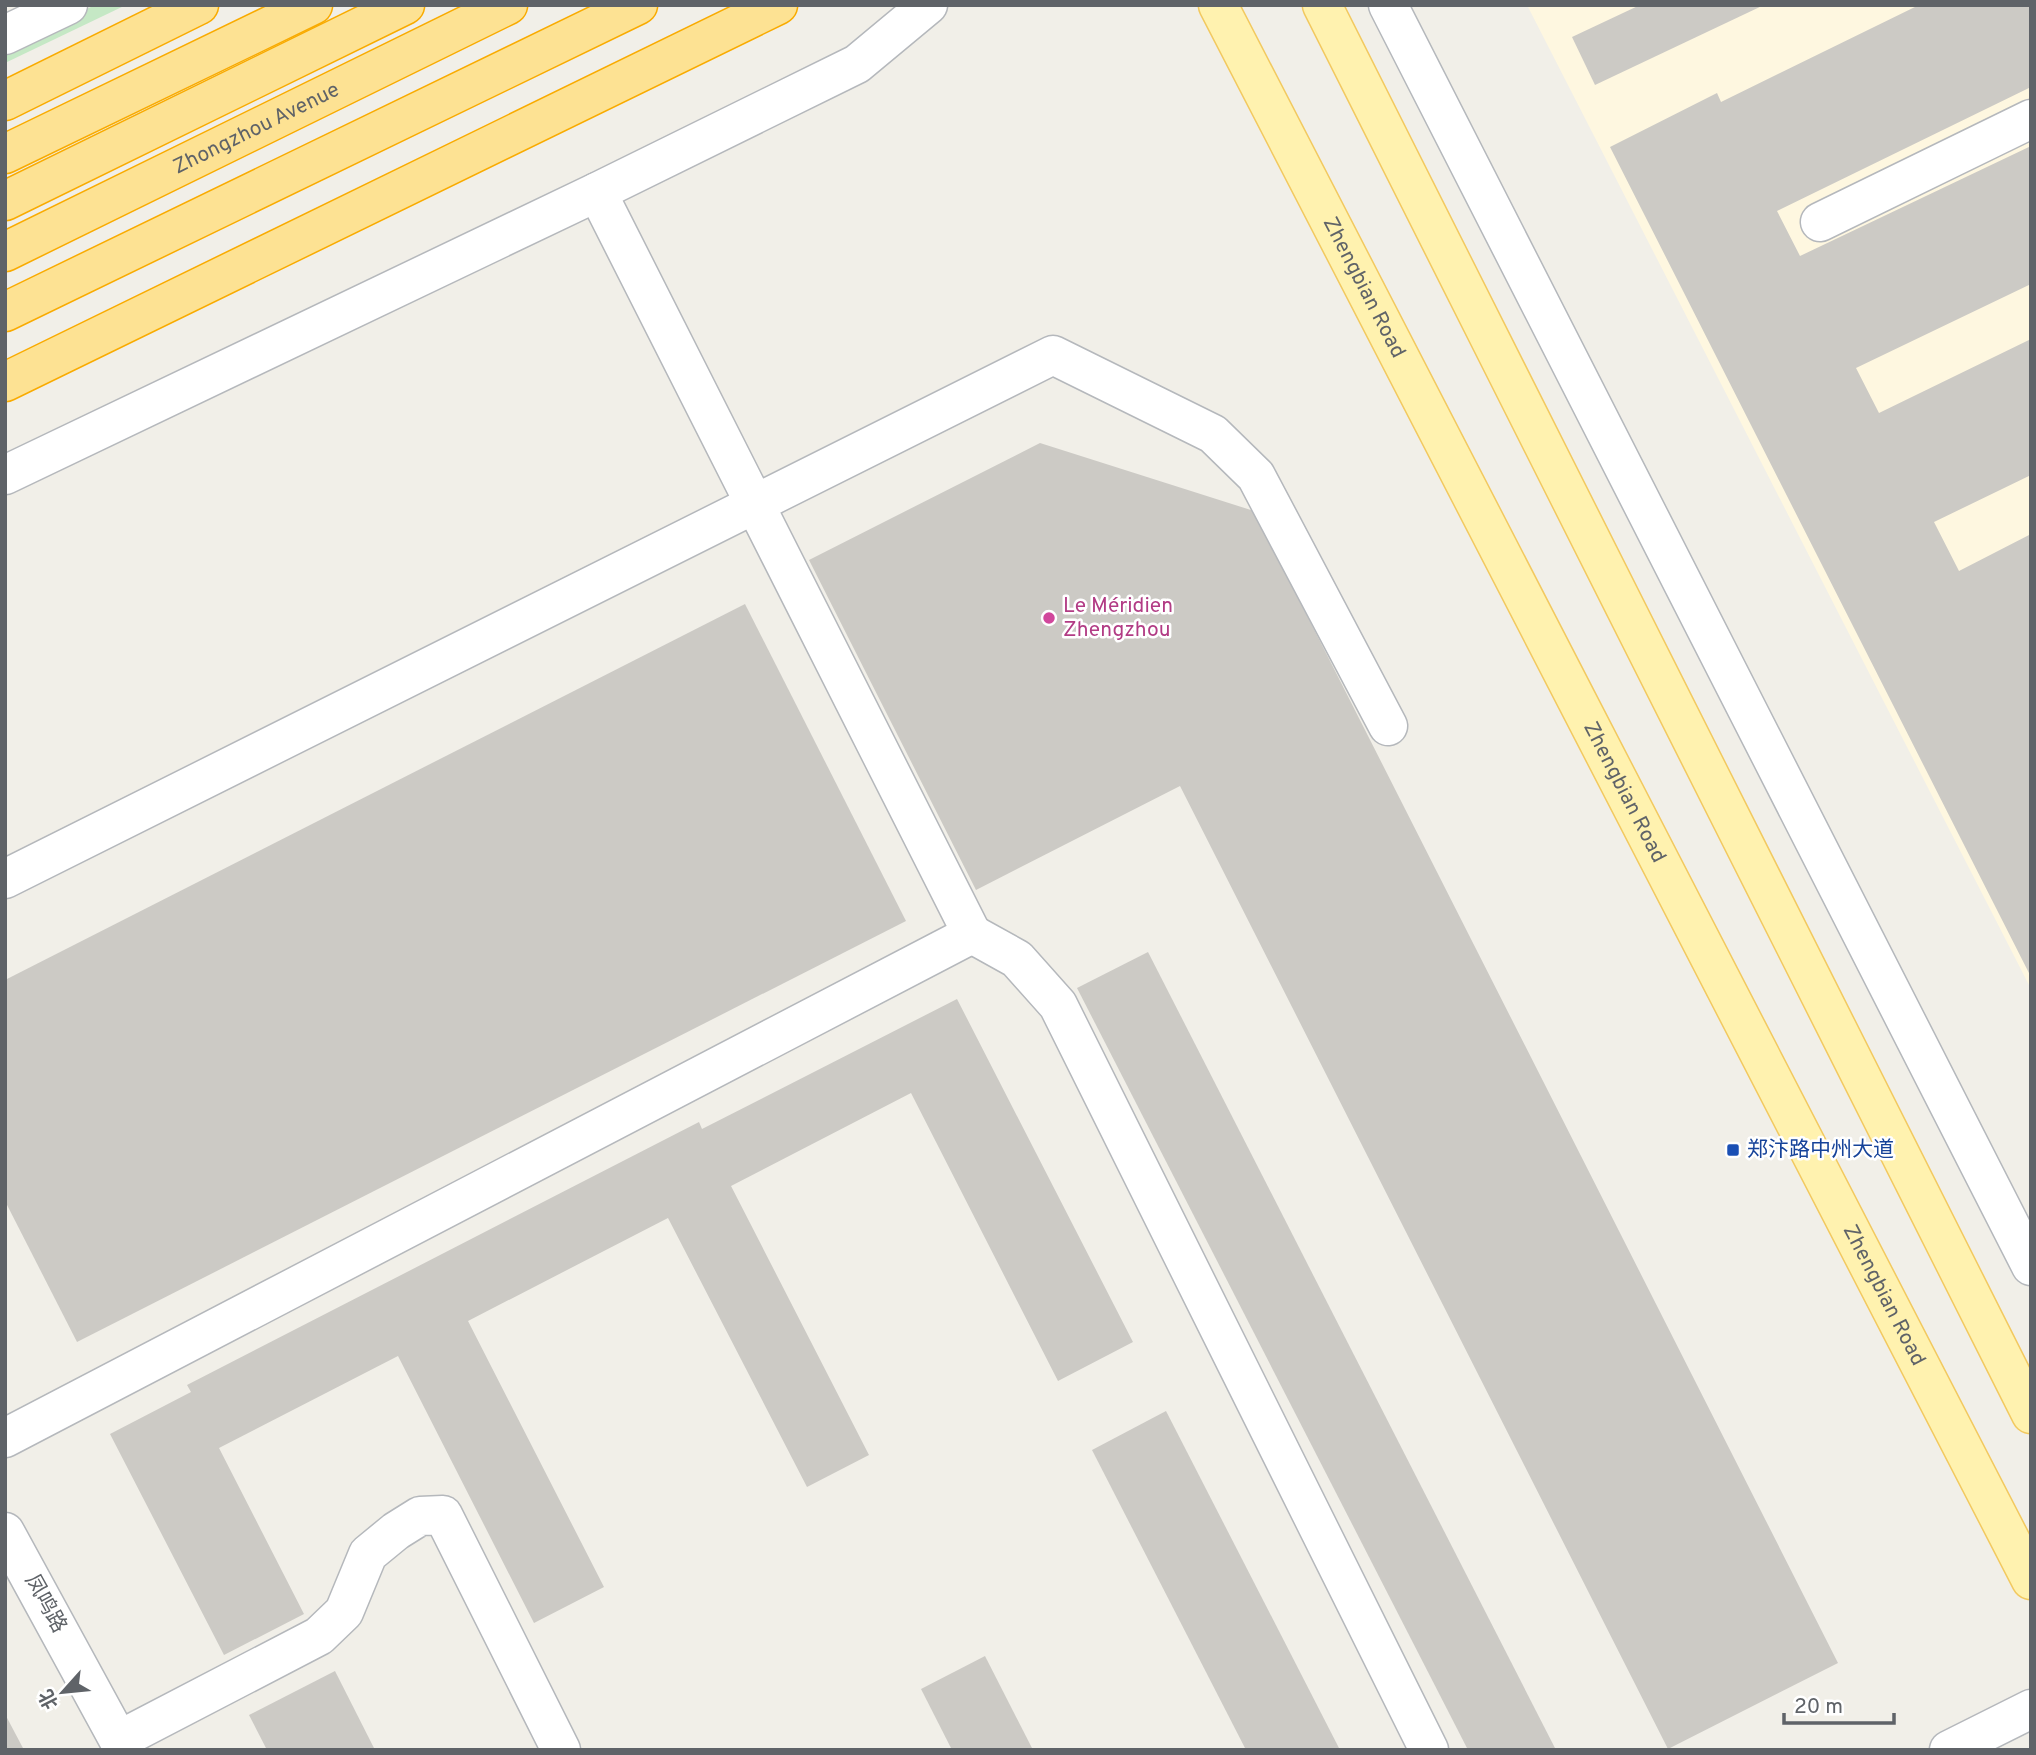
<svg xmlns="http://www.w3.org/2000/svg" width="2036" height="1755" font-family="Overpass,'Noto Sans SC',sans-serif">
	<rect width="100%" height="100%" fill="#f1efe8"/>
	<path fill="#fef7e0" d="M1527,5H2031V989Z"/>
	<path fill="#c5e8c5" d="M95,5H126L5,63V48Z"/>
	<g fill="#cccac5">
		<path d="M1640,5H1764L1595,85L1572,37Z"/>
		<path d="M1919,5H2031V87L1777,211L1800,256L2031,146V284L1856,368L1879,413L2031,339V475L1934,522L1959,571L2031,534V977L1610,147L1717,93L1721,102Z"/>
		<path d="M1040,443L1254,511L1838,1663L1668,1749L1180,786L976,890L809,560Z"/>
		<path d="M745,604L906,921L77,1342L5,1201V980Z"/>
		<path d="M1148,952L1556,1750H1468L1077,988Z"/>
		<path d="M957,999L1133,1342L1058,1381L911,1093L731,1186L869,1455L807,1487L668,1218L468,1321L604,1587L534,1623L398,1356L219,1448L304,1614L224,1655L110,1434L191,1392L187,1385L699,1122L702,1129Z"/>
		<path d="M1166,1411L1340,1750H1246L1092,1450Z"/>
		<path d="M985,1656L1033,1750H952L921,1689Z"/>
		<path d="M335,1671L375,1750H267L249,1715Z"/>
		<path d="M5,1714L24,1750H5Z"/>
	</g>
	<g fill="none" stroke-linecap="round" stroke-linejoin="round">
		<g stroke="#b5b8bc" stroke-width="41">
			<g id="minor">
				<path d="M1388,5L2031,1266"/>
				<path d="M5,35L68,5"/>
				<path d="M1820,222L2031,119"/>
				<path d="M5,475L597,192L857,64L928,5"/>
				<path d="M5,879L1053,355L1213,434L1256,476L1388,726"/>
				<path d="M972,934L1017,959L1058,1005L1429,1750"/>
				<path d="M5,1438L972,934L597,192"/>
				<path d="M5,1532L124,1750"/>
				<path d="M119,1740L319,1636L344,1612L368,1554L396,1531L420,1516L443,1515L561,1750"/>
				<path d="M1949,1750L2031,1709"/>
			</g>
		</g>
		<g stroke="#f2c960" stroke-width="41">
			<g id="major">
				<path id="s1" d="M1218,5L2031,1580"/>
				<path d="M1322,5L2031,1414"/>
			</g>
		</g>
		<g stroke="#f9ab00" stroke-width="41">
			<g id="highway">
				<path d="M5,101L199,5"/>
				<path d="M5,154L313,5"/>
				<path d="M5,201L405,5"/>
				<path id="s2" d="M5,252L508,5"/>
				<path d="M5,312L638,5"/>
				<path d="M5,382L778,5"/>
			</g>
		</g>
		<use href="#minor" stroke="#fff" stroke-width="38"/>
		<use href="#major" stroke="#fff2af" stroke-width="38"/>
		<use href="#highway" stroke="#fde293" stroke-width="38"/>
	</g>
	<circle fill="#d1479c" stroke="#fff" stroke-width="2.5" cx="1049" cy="618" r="7"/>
	<rect fill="#1a4fb4" stroke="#fff" stroke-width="2.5" x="1726" y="1143" width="14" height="14" rx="3.5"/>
	<g text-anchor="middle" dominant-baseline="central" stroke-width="5" stroke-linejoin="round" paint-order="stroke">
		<g font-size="21" fill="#5f6368" stroke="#fff">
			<text stroke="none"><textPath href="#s2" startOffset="280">Zhongzhou Avenue</textPath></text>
			<text stroke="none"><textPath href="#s1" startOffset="318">Zhengbian Road</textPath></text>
			<text stroke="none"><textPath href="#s1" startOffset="886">Zhengbian Road</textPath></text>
			<text stroke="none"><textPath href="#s1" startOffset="1452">Zhengbian Road</textPath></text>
			<text transform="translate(45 1604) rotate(61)">凤鸣路</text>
		</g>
		<g font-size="21" fill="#b23c85" stroke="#fff" text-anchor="start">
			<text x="1063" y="606">Le Méridien<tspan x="1063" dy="24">Zhengzhou</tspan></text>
		</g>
		<g font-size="21" fill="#164399" stroke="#fff" text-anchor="start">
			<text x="1747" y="1150">郑汴路中州大道</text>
		</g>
	</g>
	<rect width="2036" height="1755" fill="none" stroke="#5f6368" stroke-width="14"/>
	<g transform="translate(63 1692) rotate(243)" stroke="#ffffff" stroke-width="5" paint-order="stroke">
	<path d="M0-5L12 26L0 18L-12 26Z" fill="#5f6368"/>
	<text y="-10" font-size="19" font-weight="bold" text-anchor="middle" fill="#5f6368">北</text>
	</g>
	<path d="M1784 1713v10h110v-10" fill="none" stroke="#5f6368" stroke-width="3.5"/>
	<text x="1794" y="1713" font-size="21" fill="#5f6368" stroke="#ffffff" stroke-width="5" paint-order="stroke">20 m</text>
</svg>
